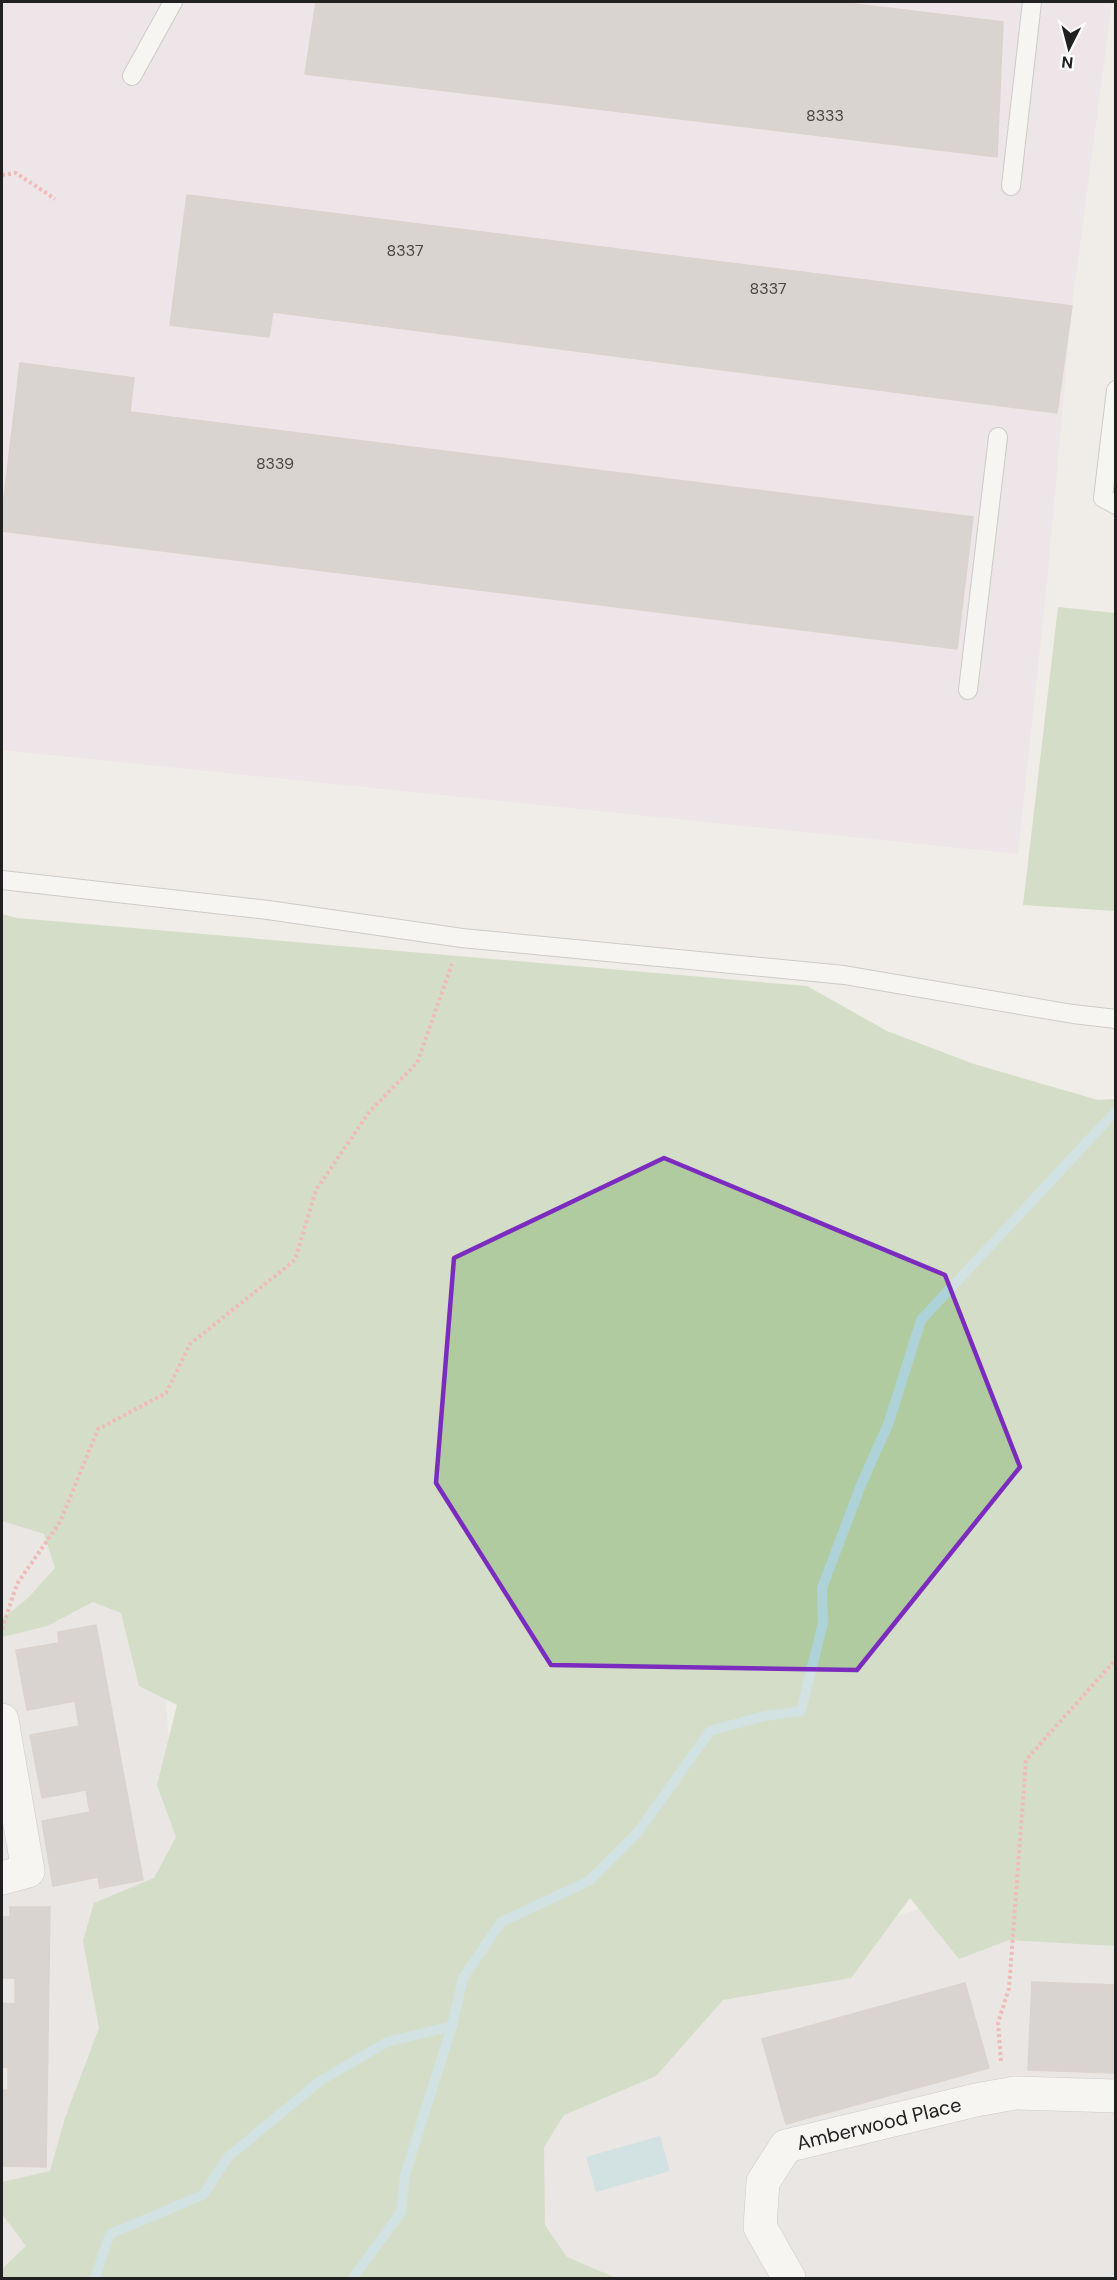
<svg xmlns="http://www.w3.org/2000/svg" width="1117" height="2280" font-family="'DM Sans',sans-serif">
	<rect width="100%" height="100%" fill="#f0ede8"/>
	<g fill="#dfdede">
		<path d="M2,1494L151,1511L180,1884L120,2278H2Z"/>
		<path d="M976,1891L1115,1898V2278H399L501,2128L732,1967Z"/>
	</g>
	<path fill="#e8dbe7" d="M2,2H1112L1072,306L1046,593L1018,854L2,750Z"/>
	<g fill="#b1cba1">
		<path d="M1058,607L1115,613V911L1023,905Z"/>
		<path d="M2,914L17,918L807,986L887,1031L974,1064L1098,1100L1115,1099V1946L1009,1940L959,1959L910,1898L851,1978L723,2000L656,2076L564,2115L544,2147L545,2225L567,2257L616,2278H2V2269L26,2246L2,2214V2182L50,2171L65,2118L99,2028L83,1941L94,1903L154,1878L176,1837L157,1785L177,1705L139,1686L121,1613L93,1602L47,1626L2,1637V1619L28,1598L55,1568L44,1534L2,1521Z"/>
	</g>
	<path fill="#e1e1e1" d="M2,1802L26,1858L2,1862Z"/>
	<path fill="#add3d9" d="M660,2136L670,2171L596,2192L586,2157Z"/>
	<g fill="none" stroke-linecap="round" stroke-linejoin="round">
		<g stroke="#add3d9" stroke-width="10">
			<path d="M95,2278L110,2234L203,2195L228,2157L320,2081L387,2042L452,2026"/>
			<path d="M353,2278L401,2212L405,2175L452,2026L463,1978L501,1922L589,1881L638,1832L710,1731L764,1716L801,1711L823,1623L822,1588L861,1485L889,1422L921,1320L1116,1111"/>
		</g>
	</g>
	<g fill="#bdb6b1" stroke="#c0b3ac" stroke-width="1.5">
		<path d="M316,2H838L1003,22L997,157L305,74Z"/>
		<path d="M187,195L1072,306L1057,413L273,312L269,337L170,325Z"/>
		<path d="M20,363L134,378L130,412L973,517L957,649L2,531V515Z"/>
		<path d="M96,1625L143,1880L100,1888L98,1877L53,1886L42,1821L90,1812L86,1790L42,1798L30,1735L79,1726L75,1701L27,1710L16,1650L59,1643L58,1632Z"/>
		<path d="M10,1907H50L46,2167L3,2166L2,2156V2090H8V2067H2V2003L15,2004V1978H2V1917H10Z"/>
		<path d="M1032,1982L1116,1985V2073L1028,2070Z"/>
		<path d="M965,1983L989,2068L786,2124L762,2039Z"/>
	</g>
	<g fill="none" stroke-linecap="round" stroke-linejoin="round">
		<g stroke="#a2a2a2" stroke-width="20">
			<g id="lane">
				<path d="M132,76L173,2"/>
				<path d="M1011,186L1032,2"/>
				<path d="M1116,390L1103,498L1116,505"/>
				<path d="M968,690L998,437"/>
				<path d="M2,880L268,910L462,938L844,975L1073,1014L1116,1019"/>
			</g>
		</g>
		<g stroke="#a2a2a2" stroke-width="34">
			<g id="street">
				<path d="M2,1720L28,1871L2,1878"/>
				<path id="s1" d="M789,2278L760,2227L763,2182L786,2146L976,2100L1015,2093L1116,2096"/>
			</g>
		</g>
		<g stroke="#ed7e7c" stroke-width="4" stroke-dasharray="3 3" stroke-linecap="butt">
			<path d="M2,175L16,173L55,199"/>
			<path d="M2,1629L17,1584L60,1522L98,1429L166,1393L190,1344L295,1260L316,1190L370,1111L417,1063L452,964"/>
			<path d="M1001,2061L998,2023L1009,1988L1026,1760L1116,1659"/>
		</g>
		<use href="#lane" stroke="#fff" stroke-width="18"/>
		<use href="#street" stroke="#fff" stroke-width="33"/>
	</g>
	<path d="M0 0H1117V2280H0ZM664,1158L945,1275L1020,1467L857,1670L551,1665L436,1483L454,1258Z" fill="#f0ede8" fill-opacity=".55" fill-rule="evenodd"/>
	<path fill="none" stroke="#7b2cbf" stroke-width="4.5" stroke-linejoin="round" d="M664,1158L945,1275L1020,1467L857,1670L551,1665L436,1483L454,1258Z"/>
	<g text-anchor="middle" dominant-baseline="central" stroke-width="4.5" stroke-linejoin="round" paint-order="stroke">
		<g font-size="16" fill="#484645">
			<text x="825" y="115">8333</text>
			<text x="405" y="250">8337</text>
			<text x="768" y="288">8337</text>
			<text x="275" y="463">8339</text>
		</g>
		<g font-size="20" fill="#212121" stroke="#fff">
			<text stroke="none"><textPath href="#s1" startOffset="242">Amberwood Place</textPath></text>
		</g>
	</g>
	<rect width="1117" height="2280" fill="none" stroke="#212121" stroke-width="6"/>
	<g transform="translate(1069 48) rotate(186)" stroke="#ffffff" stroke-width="4.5" paint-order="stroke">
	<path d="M0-4.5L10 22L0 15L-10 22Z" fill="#212121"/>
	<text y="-9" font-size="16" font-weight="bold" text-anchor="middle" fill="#212121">N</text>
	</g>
</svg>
